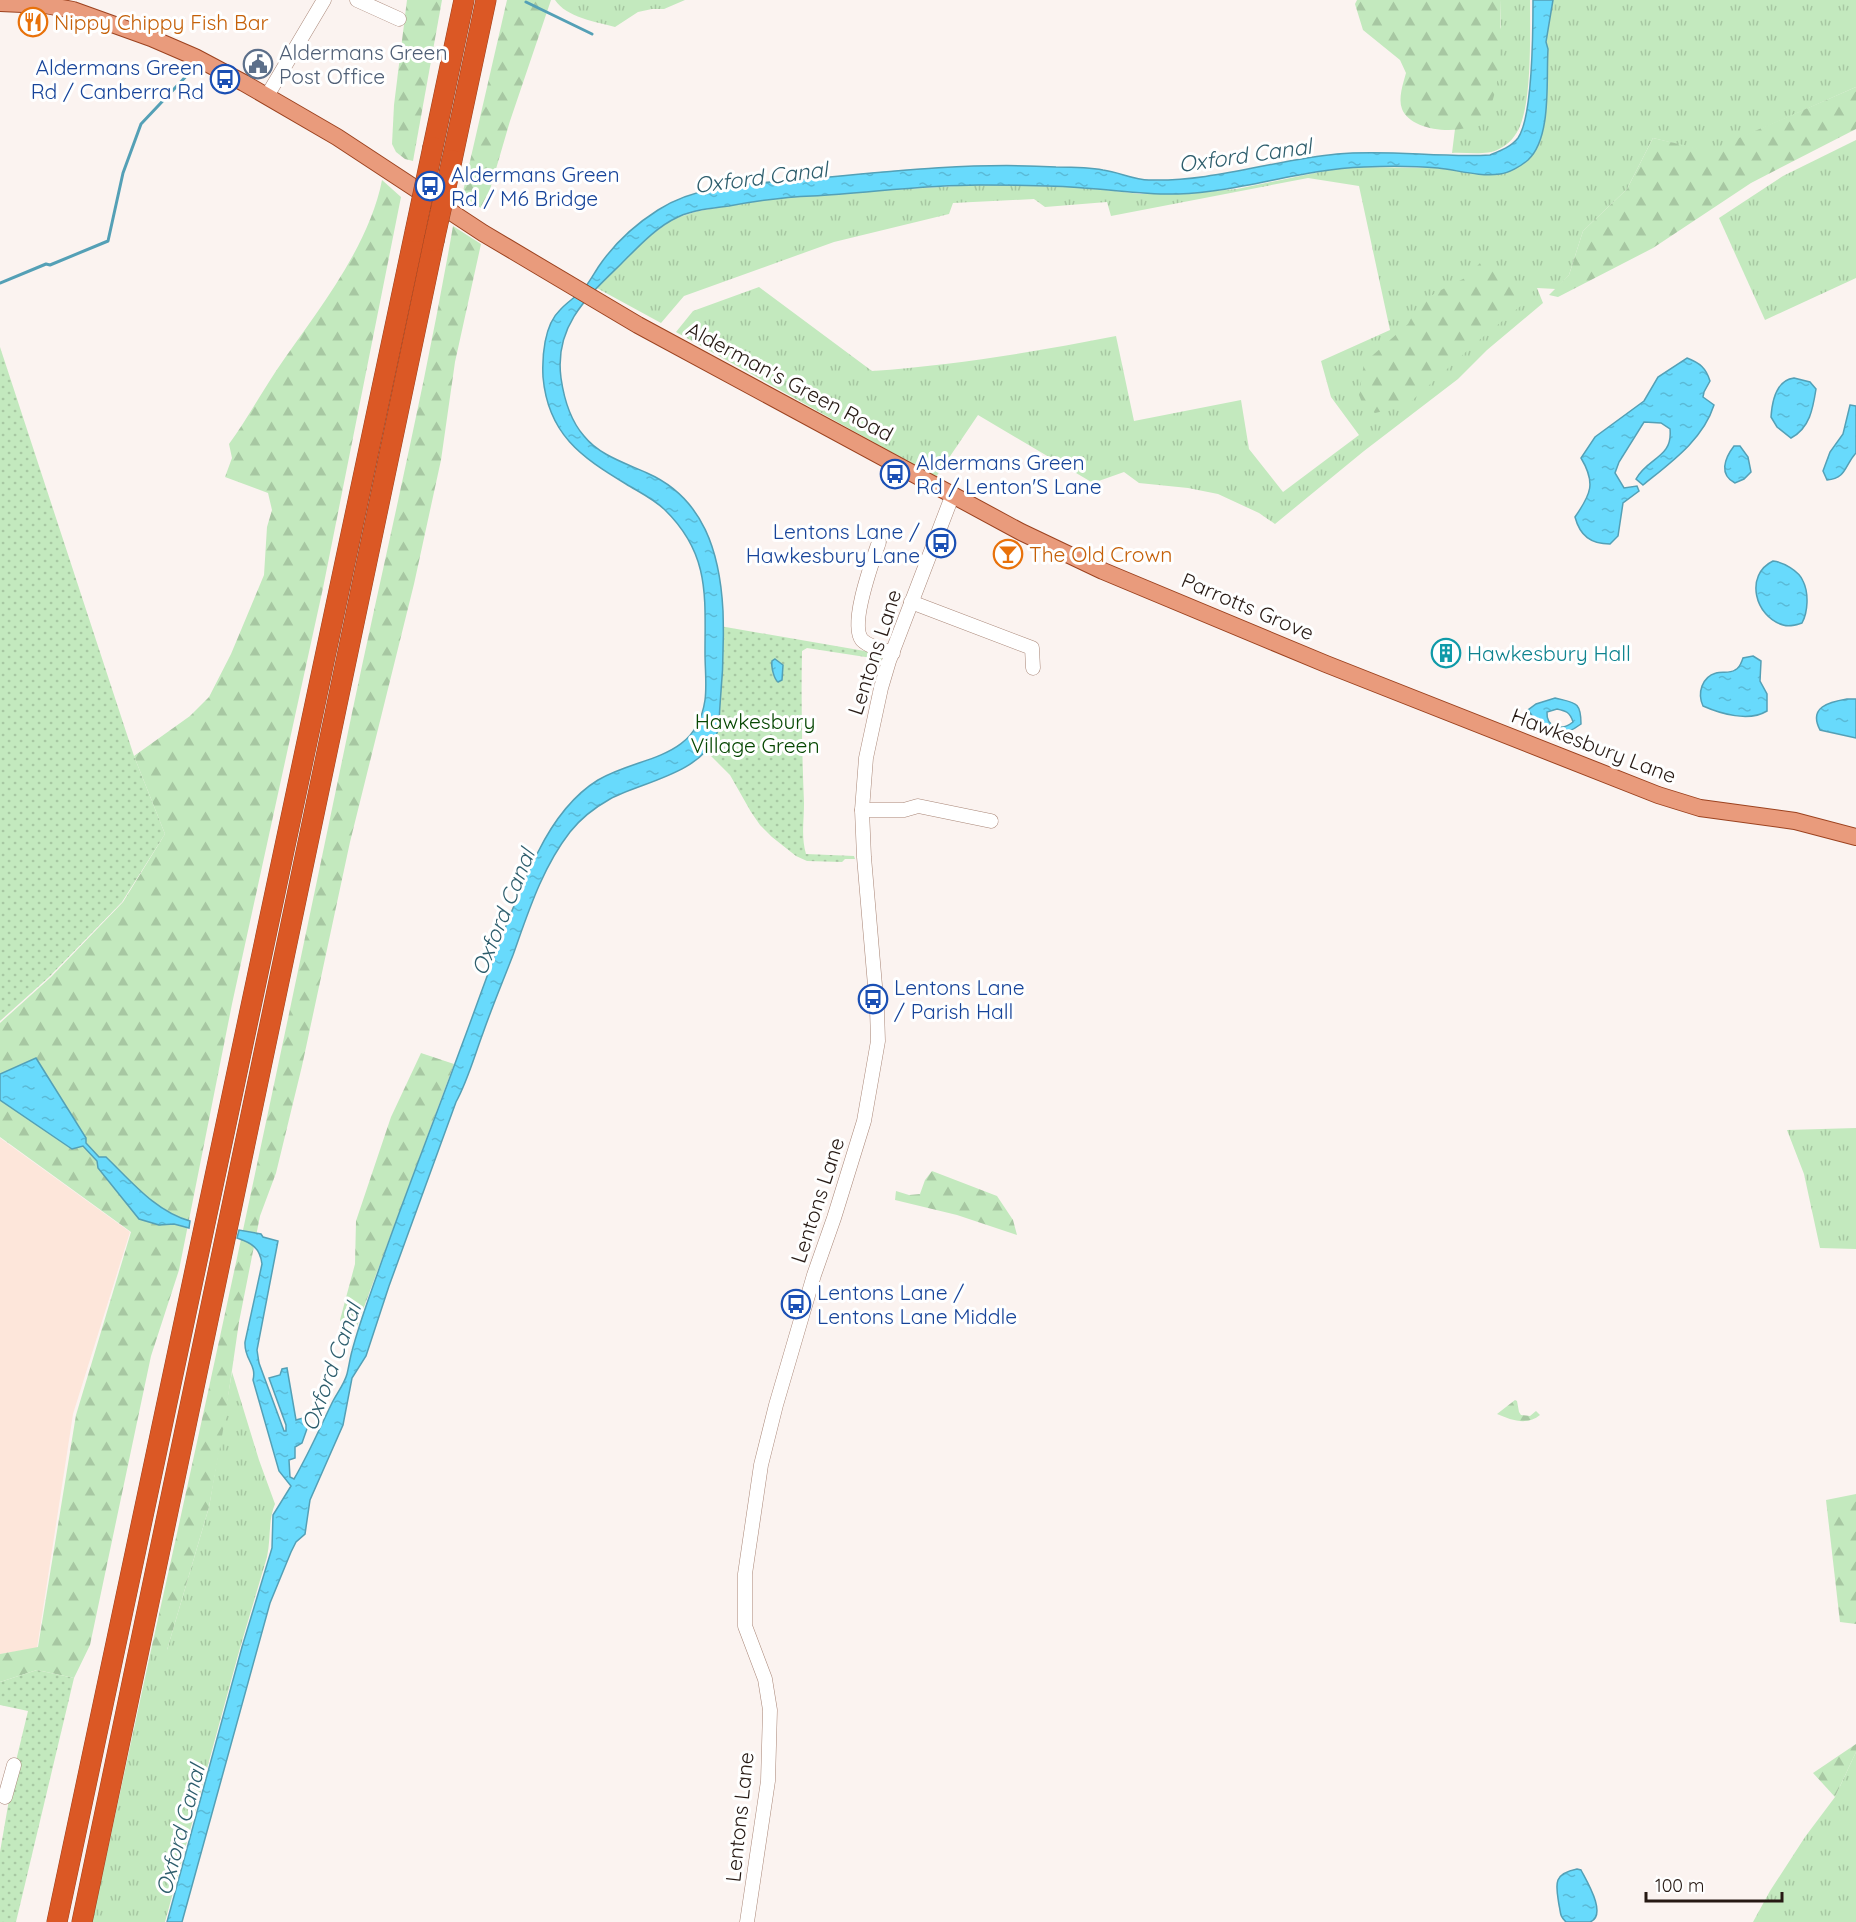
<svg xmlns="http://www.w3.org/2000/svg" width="1856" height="1922" font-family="Quicksand,sans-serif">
	<defs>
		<pattern id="grass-tufts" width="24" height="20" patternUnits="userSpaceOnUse" patternTransform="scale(1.5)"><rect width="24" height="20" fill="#c3e9be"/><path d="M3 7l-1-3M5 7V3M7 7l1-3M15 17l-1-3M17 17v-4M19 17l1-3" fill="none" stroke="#a7c7a2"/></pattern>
		<pattern id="forest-firs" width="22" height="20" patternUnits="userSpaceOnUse" patternTransform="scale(1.5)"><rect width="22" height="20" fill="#c3e9be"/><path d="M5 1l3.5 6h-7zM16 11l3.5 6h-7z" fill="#a7c7a2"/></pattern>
		<pattern id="park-dots" width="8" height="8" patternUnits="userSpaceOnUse" patternTransform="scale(1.5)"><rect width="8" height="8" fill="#c3e9be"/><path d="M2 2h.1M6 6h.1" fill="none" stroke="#a7c7a2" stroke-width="1.8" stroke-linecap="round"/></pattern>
		<pattern id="water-ripples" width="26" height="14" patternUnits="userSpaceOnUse" patternTransform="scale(1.5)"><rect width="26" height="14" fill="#68dafc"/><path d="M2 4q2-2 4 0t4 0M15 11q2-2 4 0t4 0" fill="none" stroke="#5abad7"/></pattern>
	</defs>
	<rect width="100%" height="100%" fill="#fbf3f0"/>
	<path fill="#fde6da" d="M0,1138L130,1232L73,1414L37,1648L0,1654Z"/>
	<g fill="url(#grass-tufts)">
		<path d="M555,0H685L664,9H652L638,12L615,27C596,22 566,17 555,0Z"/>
		<path d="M1500,0H1530C1530,33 1532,97 1520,126C1516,136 1509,144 1499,149C1486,156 1467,152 1452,153L1455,129L1501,27Z"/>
		<path d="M1553,0H1856V87L1709,152L1653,138L1627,189L1583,231L1569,275L1556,289L1537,288L1543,303L1487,350L1458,379L1364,451L1275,524L1259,513L1218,494L1188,488L1139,483L1124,472L1093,483L978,415L936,477L676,332L693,311L759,287L872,371C955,365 1035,352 1116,336L1134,421L1241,400L1249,449L1283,492L1359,435L1331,397L1321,361L1390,330L1359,186L1308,178L1111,216L1107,202L1045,207L1034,199L953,203L949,214L834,242L684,296L661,323L595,287L650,236L673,219L698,211L790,196L973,185L1081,187L1140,194H1180L1237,189L1329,170L1357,167L1438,168L1496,175L1538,146C1549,116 1546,81 1548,49L1546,42Z"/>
		<path d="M1856,140V278L1765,320L1719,218L1783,176Z"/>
		<path d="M1856,1128V1249L1820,1248L1804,1174L1787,1130Z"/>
		<path d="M232,1372L259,1460L275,1504C268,1520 271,1539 267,1557L240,1648L165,1922H92L151,1650H167L209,1507Z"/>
		<path d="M1856,1752V1922H1753L1770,1891L1805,1837L1835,1797Z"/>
	</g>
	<g fill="url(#forest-firs)">
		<path d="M407,0H442L413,161L405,159L396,152L392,144L394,105Z"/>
		<path d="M507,0H551L510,121L484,210L462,196Z"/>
		<path d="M1357,0H1500C1501,30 1503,94 1484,118C1469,137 1411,133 1402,109C1398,98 1403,84 1406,73L1400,60L1363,30L1355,4Z"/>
		<path d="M1856,87V129L1751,183L1653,248L1558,297L1549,295L1569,275L1583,231L1627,189L1653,138L1709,151Z"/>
		<path d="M382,180L401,197L323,588L232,1004L179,1270L151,1356L90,1645L74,1678L37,1670L0,1682V1654L38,1647L76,1415L131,1232L0,1137V1023L51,977L123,902L165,834L134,756L190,716L209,697L231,654L264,575L267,527L272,510L268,493L225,477L232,458L229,444C246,421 260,395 276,371C315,314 369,248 382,180Z"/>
		<path d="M453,226L481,244L455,362L441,460L414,584L350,842L302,1066L276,1173L260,1216L239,1322L224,1425L209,1507L167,1650H151C221,1338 287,1025 352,713C386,551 425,389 453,226Z"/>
		<path d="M1480,263L1494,266L1499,277L1536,287L1523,304L1478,341L1406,406L1375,413L1363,405L1359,395L1364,363L1408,324L1419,304L1437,292L1467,277Z"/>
		<path d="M421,1053L454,1064L357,1326L345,1329L340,1320L355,1264L356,1221L391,1117Z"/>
		<path d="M932,1171L997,1196L1013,1220L1017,1235L957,1215L895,1200L896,1191L909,1195L920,1194L925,1180Z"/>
		<path d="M1515,1400L1517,1401L1519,1412L1521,1415L1530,1416L1536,1411L1540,1415C1527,1426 1511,1420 1497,1414Z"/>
		<path d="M1856,1494V1624L1840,1622L1826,1500Z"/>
		<path d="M1856,1744V1752L1835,1797L1813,1773Z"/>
	</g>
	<g fill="url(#park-dots)">
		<path d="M0,347L134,756L165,834L122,902L49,977L0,1021Z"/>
		<path d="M714,625L882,654L885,660L807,648L802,651C801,702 802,753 804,803C804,821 801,837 806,854L854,856L855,859H845L842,862L807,861L796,856L772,837L760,825L751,812L730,775L698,743L702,738Z"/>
		<path d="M37,1670L74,1678L16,1922H0V1852L15,1765L28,1711L0,1705V1682Z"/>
	</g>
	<g fill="url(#water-ripples)" stroke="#54a0b6" stroke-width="1.5" fill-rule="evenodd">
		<path d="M1533,0H1553L1546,42L1548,49C1546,80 1552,138 1528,160C1521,166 1509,173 1500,174C1480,177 1457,170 1438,168C1413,166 1389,166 1364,167C1301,169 1241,192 1178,194C1146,195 1116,190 1084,188C1049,185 1014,185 979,185C923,185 868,193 812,196C784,197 756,201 729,206C712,208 693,210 678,217C656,227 638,247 621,264C587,297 554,326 561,378C564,399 570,420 584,436C599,455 625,463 647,473C704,498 720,553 723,611C724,643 723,674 720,705C719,716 720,727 716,736C699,774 642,782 610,799C594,808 581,818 570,832C542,868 528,913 513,955C503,981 492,1007 483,1033C474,1057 468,1080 456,1102L389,1286L366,1356L352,1378L343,1425L310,1500L305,1534L296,1542L291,1552L270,1603L182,1922H167L242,1647L272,1548L273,1515L291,1486L279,1471L253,1380C257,1364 244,1360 245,1342L262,1264C260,1248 252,1243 237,1238L239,1230L261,1234L263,1237L278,1241L257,1350L259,1363L284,1431H286V1425L269,1378L280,1375L282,1369L287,1368L296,1420L307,1417L309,1423L302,1443L295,1447V1458L289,1460L290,1477L294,1479C308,1455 319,1430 331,1405C336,1394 344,1385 347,1374C349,1366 350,1358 352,1351C359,1324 369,1298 378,1272C404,1197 433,1124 460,1050C485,984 507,915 538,852C552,824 572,796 598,780C641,755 696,761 705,700C707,685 705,669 705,653C705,596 710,554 665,510C654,499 639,492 626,484C581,457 548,434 543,377C542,357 544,325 560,310C568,301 578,296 586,286C590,281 595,272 599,266C614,244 636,224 658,210C702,182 758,184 808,179C890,171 974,162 1056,167C1071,167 1088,167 1103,170C1119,172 1134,180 1149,180C1212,182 1274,160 1337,154C1388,149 1439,158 1490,155C1500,151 1511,147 1518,138C1533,117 1533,29 1533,0Z"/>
		<path d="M1687,358C1700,363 1706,368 1710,381L1704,392L1703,397L1714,405C1703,440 1670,463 1643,485L1636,479C1648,457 1673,458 1670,429L1661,423L1644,422L1619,462L1615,473L1624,488L1637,486L1639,491L1623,503L1618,536L1610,544C1591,544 1580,536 1575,517C1591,494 1596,483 1581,458L1595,437L1644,401L1658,377Z"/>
		<path d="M1794,378L1810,382L1816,389C1813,408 1810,428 1791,438L1777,427L1771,417C1772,402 1776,380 1794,378Z"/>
		<path d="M1850,405L1856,406V453C1844,466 1847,478 1827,480L1823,471L1830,452L1843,434Z"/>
		<path d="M1734,446H1740L1748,457L1751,472L1744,479L1735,483C1719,475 1724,459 1734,446Z"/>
		<path d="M1773,561C1783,562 1799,571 1803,581C1809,593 1808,612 1802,623C1796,625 1790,627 1783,625C1755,617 1744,575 1773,561Z"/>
		<path d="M1753,656L1761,661L1760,681L1767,694V711C1749,722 1721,714 1703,706C1697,693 1702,677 1716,673C1722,671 1729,674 1735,670C1740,668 1741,663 1743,658Z"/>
		<path d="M775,659L783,665L782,680L778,682C774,679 771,667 772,661Z"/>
		<path d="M1555,698C1575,703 1581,701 1581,724C1557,742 1543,733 1528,710L1536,704ZM1557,709C1566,711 1570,712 1573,722C1562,731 1546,728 1547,712Z"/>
		<path d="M1847,699H1856V738L1820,730C1808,707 1829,702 1847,699Z"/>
		<path d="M36,1058L86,1138V1143L99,1157H106C131,1181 156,1212 190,1221L189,1228L174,1224L159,1225L139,1219L98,1168L97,1161L83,1146L72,1149L69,1147L0,1100V1074Z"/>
		<path d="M1577,1869L1581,1870C1586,1880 1608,1915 1590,1922C1584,1922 1572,1922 1566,1922C1559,1915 1561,1913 1559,1905C1556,1885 1552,1874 1577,1869Z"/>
	</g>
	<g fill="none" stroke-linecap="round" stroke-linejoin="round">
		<g stroke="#54a0b6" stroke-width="3">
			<path d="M526,2L592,34"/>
			<path d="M0,283L46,264L50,265L108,241L123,173L141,124L192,70"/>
		</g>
		<g stroke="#a98677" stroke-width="15">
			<g id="minor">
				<path d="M357,0L399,19"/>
				<path d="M267,96L324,0"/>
				<path d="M879,542C873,560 849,624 862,640C869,647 883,650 893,653"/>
				<path d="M911,602L1032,648L1033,668"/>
				<path d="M862,810H904L918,806L991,821"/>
				<path d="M5,1797L14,1765"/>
				<path d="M747,1922L768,1781L770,1710L765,1679L745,1626V1574L761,1465L776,1405L814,1275L834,1218L864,1121L878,1041L877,1009L864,857L862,810L866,758L881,688L889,661L953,494"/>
			</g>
		</g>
		<g stroke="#9c421f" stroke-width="18">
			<path id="major" d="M0,3L45,5L73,10L151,38L195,57L244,83L337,137L483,233L638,325L1021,532L1103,571L1326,664L1658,795L1700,808L1795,821L1856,837"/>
		</g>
		<g stroke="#9c421f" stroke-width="21">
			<g id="highway">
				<path d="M433,147L464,0"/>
				<path d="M452,160L486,0"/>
				<path d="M57,1922L415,232"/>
				<path d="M82,1922L434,241"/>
			</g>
		</g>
		<use href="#minor" stroke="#fff" stroke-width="14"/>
		<use href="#major" stroke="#e99b7c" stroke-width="16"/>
		<use href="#highway" stroke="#db5825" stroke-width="20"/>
		<g stroke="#9c421f" stroke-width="21" stroke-linecap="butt">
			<g id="highway-bridge">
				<path d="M415,232L433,147"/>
				<path d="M434,241L452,160"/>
			</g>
		</g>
		<use href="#highway-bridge" stroke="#db5825" stroke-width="20"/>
	</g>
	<defs>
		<g id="restaurant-ring" transform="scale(1.5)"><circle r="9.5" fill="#fff" stroke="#e8710a" stroke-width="1.5"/><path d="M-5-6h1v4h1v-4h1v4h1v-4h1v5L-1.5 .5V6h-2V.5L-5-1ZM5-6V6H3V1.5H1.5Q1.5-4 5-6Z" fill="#e8710a"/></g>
		<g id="civic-ring" transform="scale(1.5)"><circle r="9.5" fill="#fff" stroke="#5c6f8a" stroke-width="1.5"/><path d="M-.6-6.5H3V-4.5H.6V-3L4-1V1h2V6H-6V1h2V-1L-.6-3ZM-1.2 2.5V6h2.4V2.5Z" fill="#5c6f8a"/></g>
		<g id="bus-ring" transform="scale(1.5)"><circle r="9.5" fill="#fff" stroke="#1a4fb4" stroke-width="1.5"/><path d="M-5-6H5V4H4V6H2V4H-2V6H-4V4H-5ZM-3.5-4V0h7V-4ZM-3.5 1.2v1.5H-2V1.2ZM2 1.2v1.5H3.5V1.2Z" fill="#1a4fb4"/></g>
		<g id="bar-ring" transform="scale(1.5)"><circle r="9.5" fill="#fff" stroke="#e8710a" stroke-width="1.5"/><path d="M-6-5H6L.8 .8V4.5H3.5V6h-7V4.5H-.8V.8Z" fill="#e8710a"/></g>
		<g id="building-ring" transform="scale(1.5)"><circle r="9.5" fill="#fff" stroke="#0f9aa8" stroke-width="1.5"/><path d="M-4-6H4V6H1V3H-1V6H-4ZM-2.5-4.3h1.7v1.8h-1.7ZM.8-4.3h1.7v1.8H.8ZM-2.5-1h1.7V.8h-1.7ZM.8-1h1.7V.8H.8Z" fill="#0f9aa8"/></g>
	</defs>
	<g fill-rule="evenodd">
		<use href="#restaurant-ring" x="33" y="22"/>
		<use href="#civic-ring" x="258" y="64"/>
		<use href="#bus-ring" x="225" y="79"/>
		<use href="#bus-ring" x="430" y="186"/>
		<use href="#bus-ring" x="895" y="474"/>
		<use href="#bus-ring" x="941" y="543"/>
		<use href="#bar-ring" x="1008" y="554"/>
		<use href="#building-ring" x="1446" y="653"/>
		<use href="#bus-ring" x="873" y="999"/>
		<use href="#bus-ring" x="796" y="1304"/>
	</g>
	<g text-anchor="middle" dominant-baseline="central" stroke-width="6" stroke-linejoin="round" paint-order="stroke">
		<g font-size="21" fill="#c56008" stroke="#fff" text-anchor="start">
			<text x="54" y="22">Nippy Chippy Fish Bar</text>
			<text x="1029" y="554">The Old Crown</text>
		</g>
		<g font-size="21" fill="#4e5e75" stroke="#fff" text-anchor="start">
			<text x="279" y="52">Aldermans Green<tspan x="279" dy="24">Post Office</tspan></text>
		</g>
		<g font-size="21" fill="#164399" stroke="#fff" text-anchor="start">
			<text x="204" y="67" text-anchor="end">Aldermans Green<tspan x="204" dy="24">Rd / Canberra Rd</tspan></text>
			<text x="451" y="174">Aldermans Green<tspan x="451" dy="24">Rd / M6 Bridge</tspan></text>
			<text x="916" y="462">Aldermans Green<tspan x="916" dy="24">Rd / Lenton'S Lane</tspan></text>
			<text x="920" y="531" text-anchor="end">Lentons Lane /<tspan x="920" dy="24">Hawkesbury Lane</tspan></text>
			<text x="894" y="987">Lentons Lane<tspan x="894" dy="24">/ Parish Hall</tspan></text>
			<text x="817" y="1292">Lentons Lane /<tspan x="817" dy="24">Lentons Lane Middle</tspan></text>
		</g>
		<g font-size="21" fill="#261913" stroke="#fff">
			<text transform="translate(790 381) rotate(28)">Alderman's Green Road</text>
			<text transform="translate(1248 606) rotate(23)">Parrotts Grove</text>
			<text transform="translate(874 652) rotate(-72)">Lentons Lane</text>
			<text transform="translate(1594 745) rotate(21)">Hawkesbury Lane</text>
			<text transform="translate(817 1200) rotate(-72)">Lentons Lane</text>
			<text transform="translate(739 1817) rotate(-84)">Lentons Lane</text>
		</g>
		<g font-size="21" fill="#0d838f" stroke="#fff" text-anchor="start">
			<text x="1467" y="653">Hawkesbury Hall</text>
		</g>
		<g font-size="21" fill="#064702" stroke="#fff">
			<text x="755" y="721">Hawkesbury<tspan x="755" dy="24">Village Green</tspan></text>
		</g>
		<g font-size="22" font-style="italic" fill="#2e5e6d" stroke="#fff">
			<text transform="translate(1245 155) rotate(-8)">Oxford Canal</text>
			<text transform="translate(761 177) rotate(-7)">Oxford Canal</text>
			<text transform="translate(503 912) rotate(-68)">Oxford Canal</text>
			<text transform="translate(331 1367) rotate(-70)">Oxford Canal</text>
			<text transform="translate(180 1830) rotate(-75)">Oxford Canal</text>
		</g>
	</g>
	<path d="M1646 1892v9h136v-9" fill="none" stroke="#261913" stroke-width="3"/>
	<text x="1655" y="1892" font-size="18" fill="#261913" stroke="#ffffff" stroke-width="4.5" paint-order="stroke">100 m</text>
</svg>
